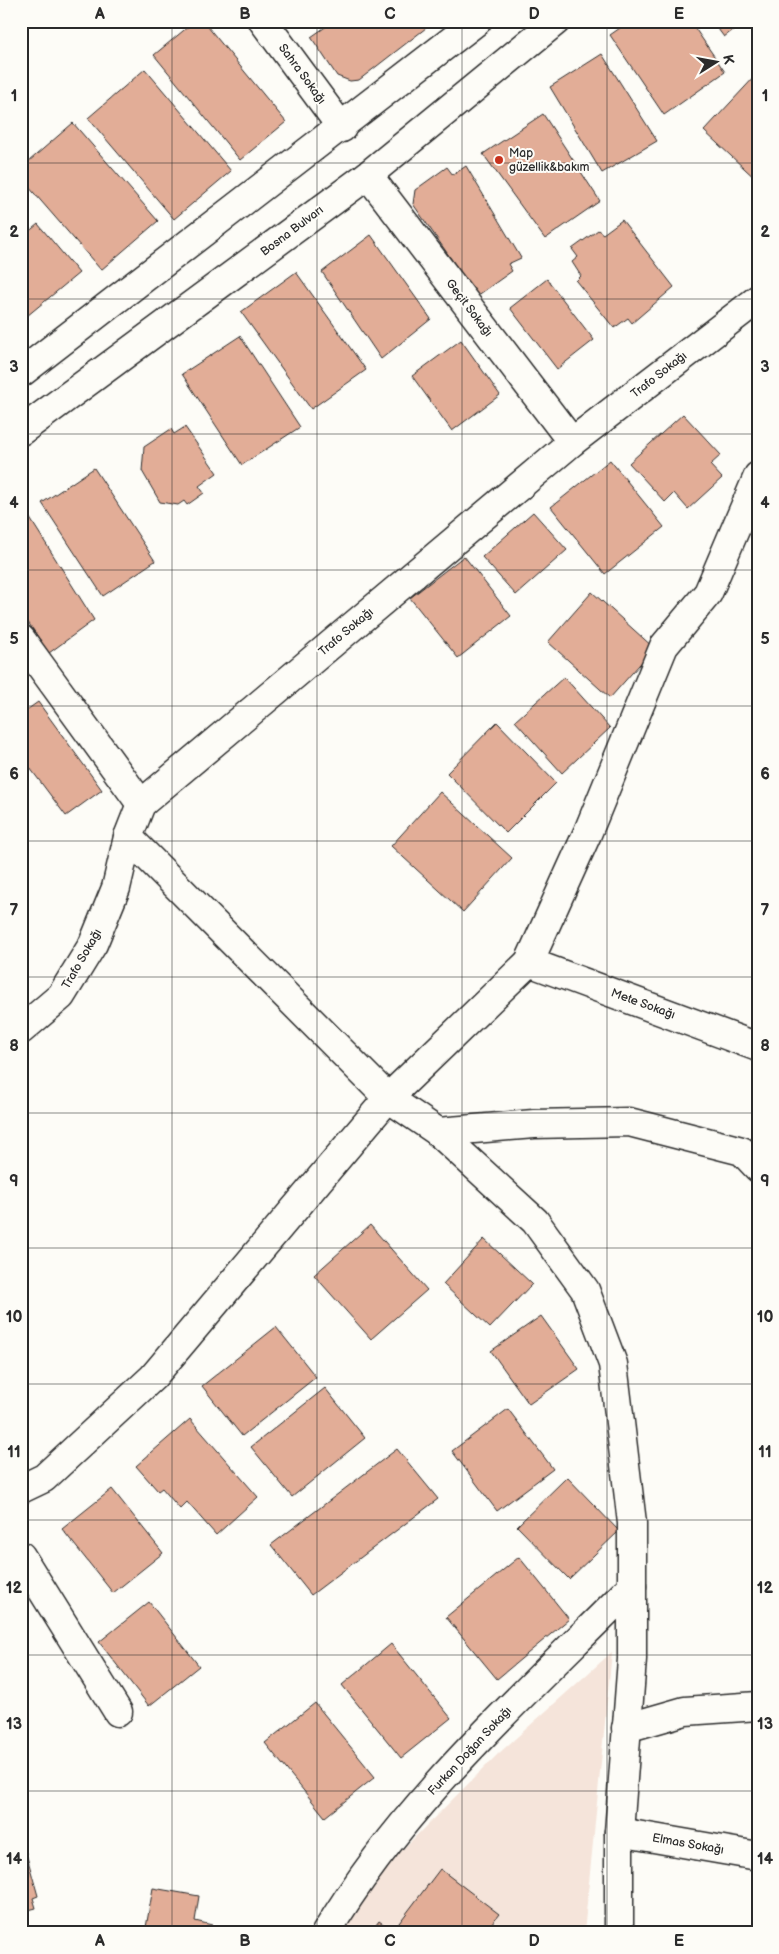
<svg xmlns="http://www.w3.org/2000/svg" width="779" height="1954" font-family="'Balsamiq Sans',sans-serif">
	<rect width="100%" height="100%" fill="#fdfcf7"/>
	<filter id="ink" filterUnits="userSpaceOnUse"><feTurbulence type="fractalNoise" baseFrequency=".02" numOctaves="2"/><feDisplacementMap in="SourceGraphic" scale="10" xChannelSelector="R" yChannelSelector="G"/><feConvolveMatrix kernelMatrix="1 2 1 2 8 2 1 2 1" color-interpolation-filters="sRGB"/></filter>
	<g filter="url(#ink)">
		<path fill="#f5e4da" d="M612,1652L584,1933H340L354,1898L498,1754Z"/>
		<g fill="#e2ad97" stroke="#2b2b2b">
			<path d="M195,21H203L286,122L240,160L154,55Z"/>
			<path d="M334,21H435L359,80L350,81L337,76L311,37Z"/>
			<path d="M630,21H690L725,72L664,115L610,35Z"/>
			<path d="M712,21H745L724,37Z"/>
			<path d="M602,54L657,141L602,173L550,87Z"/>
			<path d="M145,69L231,171L174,219L88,118Z"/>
			<path d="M758,73V181L704,131Z"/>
			<path d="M543,114L600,201L545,239L483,154Z"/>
			<path d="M73,123L158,221L101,270L21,178V168Z"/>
			<path d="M466,166L521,258L508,264L512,271L477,296L413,204L415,190L447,167L453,175Z"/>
			<path d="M622,220L674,287L632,323L628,318L614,328L576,281L581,276L572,262L578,257L572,249L598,230L603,234Z"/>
			<path d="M38,224L79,273L27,316L21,309V238Z"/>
			<path d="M371,235L431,319L381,359L322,272Z"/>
			<path d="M296,272L366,370L311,409L241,312Z"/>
			<path d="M547,279L594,340L557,369L510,308Z"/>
			<path d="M240,336L300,427L242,465L182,374Z"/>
			<path d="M461,340L500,395L452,431L412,376Z"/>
			<path d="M683,414L721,455L710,465L722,478L688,509L674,493L665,502L629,463Z"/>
			<path d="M185,427L217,473L199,486L204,493L187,505L184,501L178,505L160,502L142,471L144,447L171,429L174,434Z"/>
			<path d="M610,460L664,527L605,574L551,507Z"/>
			<path d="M94,468L155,561L103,596L42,503Z"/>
			<path d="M26,512L94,620L49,653L21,612V516Z"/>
			<path d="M533,512L567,550L516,595L482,557Z"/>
			<path d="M464,556L511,616L458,658L410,598Z"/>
			<path d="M592,592L654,648L610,698L548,642Z"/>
			<path d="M564,677L610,728L562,773L515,721Z"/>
			<path d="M38,702L102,790L66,816L21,756V714Z"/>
			<path d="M497,722L556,783L506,833L447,773Z"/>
			<path d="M440,792L512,858L463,912L391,846Z"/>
			<path d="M370,1225L427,1290L371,1339L314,1275Z"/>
			<path d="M484,1239L532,1284L490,1328L443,1284Z"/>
			<path d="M541,1316L579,1369L529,1404L491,1351Z"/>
			<path d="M276,1327L316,1377L242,1436L202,1386Z"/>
			<path d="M325,1388L365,1438L292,1497L251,1447Z"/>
			<path d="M508,1409L553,1469L497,1511L452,1451Z"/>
			<path d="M190,1419L258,1497L216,1535L187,1502L180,1509L162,1488L158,1491L136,1466Z"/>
			<path d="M397,1449L438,1499L311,1595L271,1545Z"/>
			<path d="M567,1477L619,1531L569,1579L517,1526Z"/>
			<path d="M112,1489L163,1553L113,1593L62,1529Z"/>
			<path d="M519,1557L569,1619L497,1679L446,1617Z"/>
			<path d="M149,1602L199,1666L149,1706L99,1642Z"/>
			<path d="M391,1644L451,1718L401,1758L342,1685Z"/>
			<path d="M315,1703L375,1777L325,1817L265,1743Z"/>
			<path d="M22,1839L38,1896L33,1898L36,1908L21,1912Z"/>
			<path d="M440,1869L499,1914L484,1933H370L379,1921L393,1931Z"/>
			<path d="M153,1888L199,1896L195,1921L212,1925L210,1933H145Z"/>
		</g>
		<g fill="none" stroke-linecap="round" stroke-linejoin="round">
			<g stroke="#2b2b2b" stroke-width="31">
				<g id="minor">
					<path d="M263,21L342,128"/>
					<path d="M368,175L572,442"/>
					<path d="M21,639L141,804"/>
					<path d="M128,837L388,1098L438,1132L535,1221L585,1290L613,1364L632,1523V1659L619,1832V1933"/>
					<path d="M21,1030L61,996L93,944L116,888L128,837L141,804L572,442L758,299"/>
					<path d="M438,1132L534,1124L629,1122L742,1151L758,1168"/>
					<path d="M21,1489L44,1478L153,1377L388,1098L529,962"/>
					<path d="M21,1556L118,1712"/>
					<path d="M626,1728L685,1711L758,1706"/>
					<path d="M619,1832L758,1856"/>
					<path d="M326,1933C405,1800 524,1695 632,1586"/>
				</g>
			</g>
			<g stroke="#2b2b2b" stroke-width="31">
				<g id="major">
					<path d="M21,373L477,21"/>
					<path d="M21,431L368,175L556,21"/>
					<path d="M758,476L708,593L664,646L587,834L529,962L758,1047"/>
				</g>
			</g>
			<use href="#minor" stroke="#fdfcf7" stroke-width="28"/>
			<use href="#major" stroke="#fdfcf7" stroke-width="28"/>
		</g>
	</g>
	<path fill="none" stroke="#2b2b2b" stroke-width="1" stroke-opacity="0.55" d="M172,21V1933M317,21V1933M462,21V1933M607,21V1933M21,163H758M21,299H758M21,434H758M21,570H758M21,706H758M21,841H758M21,977H758M21,1113H758M21,1248H758M21,1384H758M21,1520H758M21,1655H758M21,1791H758"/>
	<circle fill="#c8321e" stroke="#fdfcf7" stroke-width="2" cx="499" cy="160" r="5"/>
	<g text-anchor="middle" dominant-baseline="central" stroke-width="4" stroke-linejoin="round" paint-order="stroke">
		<g font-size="12" fill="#2b2b2b" stroke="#fdfcf7">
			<text transform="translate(302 74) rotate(54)">Sahra Sokağı</text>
			<text transform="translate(292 231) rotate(-37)">Bosna Bulvarı</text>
			<text transform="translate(469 308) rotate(53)">Geçit Sokağı</text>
			<text transform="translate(659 375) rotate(-38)">Trafo Sokağı</text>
			<text transform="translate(346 632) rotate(-40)">Trafo Sokağı</text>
			<text transform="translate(82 959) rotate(-60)">Trafo Sokağı</text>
			<text transform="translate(643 1004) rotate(20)">Mete Sokağı</text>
			<text transform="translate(470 1751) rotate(-47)">Furkan Doğan Sokağı</text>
			<text transform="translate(688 1844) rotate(10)">Elmas Sokağı</text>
		</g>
		<g font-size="12" fill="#2b2b2b" stroke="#fdfcf7" text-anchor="start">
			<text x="509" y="153">Map<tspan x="509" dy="14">güzellik&amp;bakım</tspan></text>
		</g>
	</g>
	<rect width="779" height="1954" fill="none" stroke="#fdfcf7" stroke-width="55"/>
	<g transform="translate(716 62) rotate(79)" stroke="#fdfcf7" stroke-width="4" paint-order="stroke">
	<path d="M0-4L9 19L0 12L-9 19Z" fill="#2b2b2b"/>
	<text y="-8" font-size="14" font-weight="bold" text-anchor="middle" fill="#2b2b2b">K</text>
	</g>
	<rect x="28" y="28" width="724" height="1898" fill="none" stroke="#2b2b2b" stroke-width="2"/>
	<g font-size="16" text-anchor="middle" font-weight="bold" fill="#2b2b2b">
		<text x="100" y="19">A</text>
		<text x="245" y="19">B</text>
		<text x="390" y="19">C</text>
		<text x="534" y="19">D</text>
		<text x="679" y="19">E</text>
		<text x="14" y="101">1</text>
		<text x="765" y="101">1</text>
		<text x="14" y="237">2</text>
		<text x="765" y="237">2</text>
		<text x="14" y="372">3</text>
		<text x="765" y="372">3</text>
		<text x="14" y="508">4</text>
		<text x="765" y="508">4</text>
		<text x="14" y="644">5</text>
		<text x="765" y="644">5</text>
		<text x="14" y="779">6</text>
		<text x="765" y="779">6</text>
		<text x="14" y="915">7</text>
		<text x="765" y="915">7</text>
		<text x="14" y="1051">8</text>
		<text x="765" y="1051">8</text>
		<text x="14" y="1186">9</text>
		<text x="765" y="1186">9</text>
		<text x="14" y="1322">10</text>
		<text x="765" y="1322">10</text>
		<text x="14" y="1457">11</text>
		<text x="765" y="1457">11</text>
		<text x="14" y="1593">12</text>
		<text x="765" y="1593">12</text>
		<text x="14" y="1729">13</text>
		<text x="765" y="1729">13</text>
		<text x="14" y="1864">14</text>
		<text x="765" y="1864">14</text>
		<text x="100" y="1946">A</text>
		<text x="245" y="1946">B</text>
		<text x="390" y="1946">C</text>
		<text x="534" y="1946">D</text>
		<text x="679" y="1946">E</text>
	</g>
</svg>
